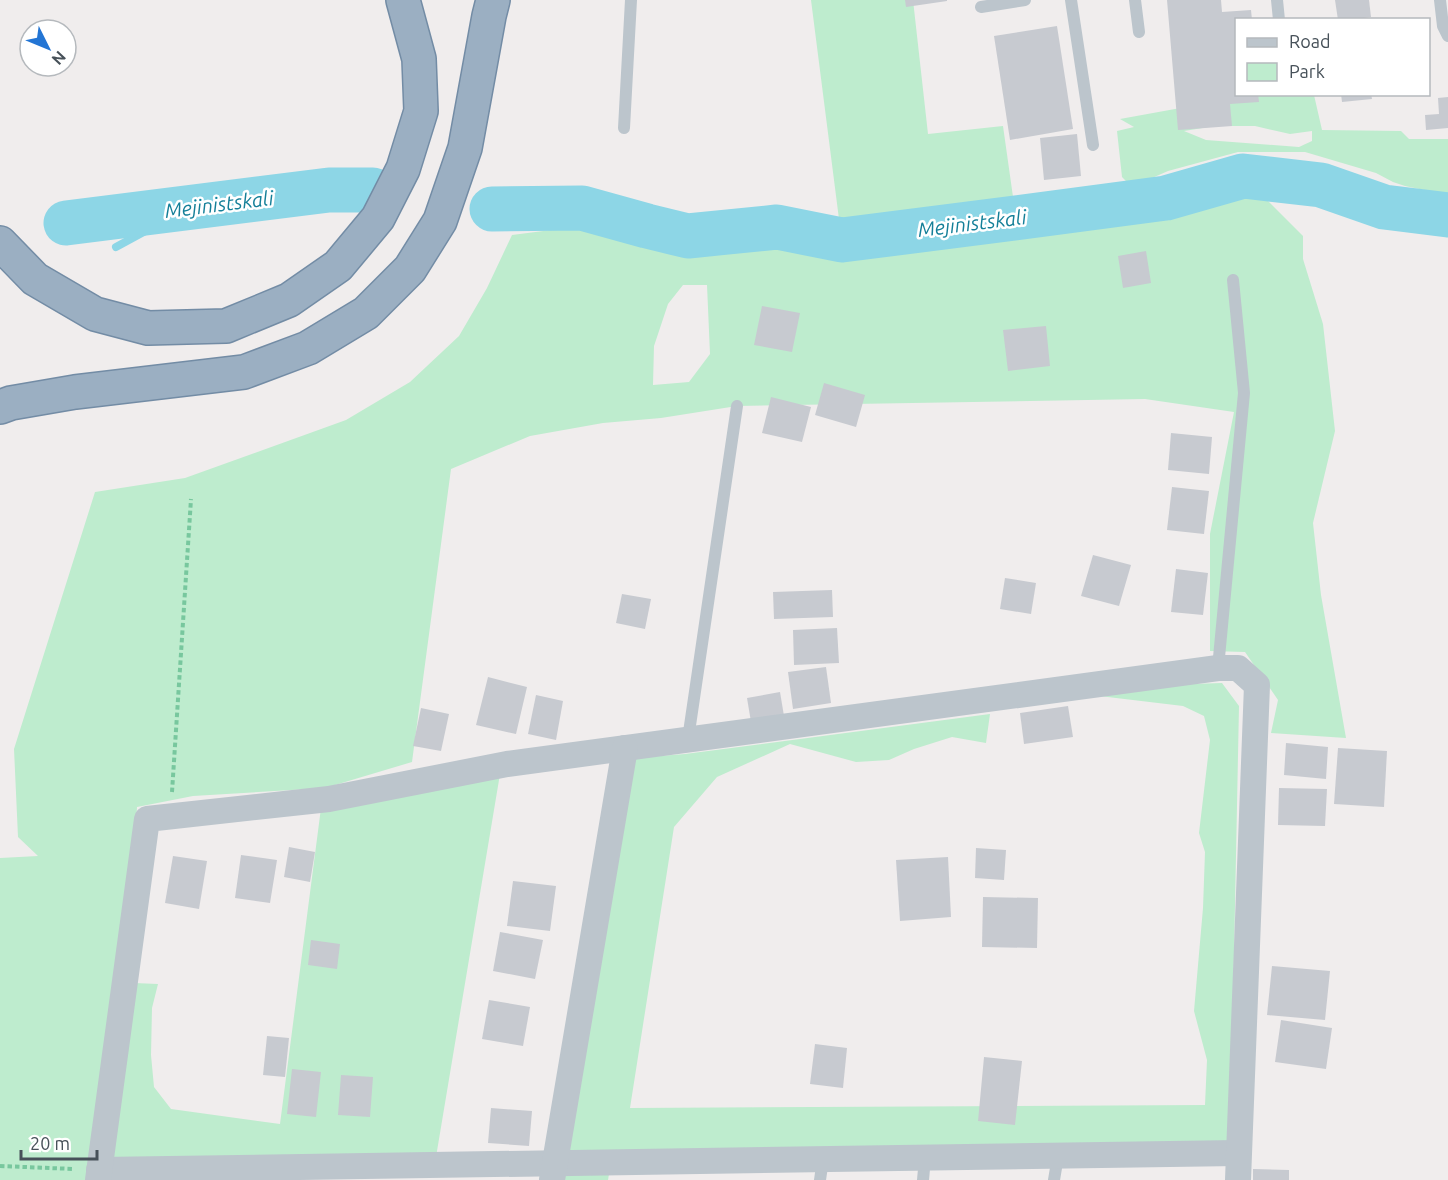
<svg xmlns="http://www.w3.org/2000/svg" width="1448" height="1180" font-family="Ubuntu,sans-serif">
	<rect width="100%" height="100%" fill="#f0eded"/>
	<g fill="#beecce" fill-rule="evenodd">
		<path d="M811,0H913L928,134L1003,126L1014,204L955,221L840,227Z"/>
		<path d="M1252,95H1314L1322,130L1401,131L1409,139H1448V195L1405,186L1393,182L1376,173L1305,152H1238L1168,171L1152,178L1127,182L1122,177L1117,131L1134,127L1120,119ZM1215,126H1255L1290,134L1312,131V141L1299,147L1206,140L1184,131Z"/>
		<path d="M1253,186L1303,236V259L1323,324L1335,431L1313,523L1321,595L1346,738L1271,733L1278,700L1245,652L1210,651V534L1234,412L1145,399L737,406L661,418L603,423L530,436L451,469L412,762L325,788L193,796L137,807L136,827L87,1180H0V858L38,856L18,837L14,749L95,492L185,478L346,420L410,382L459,336L487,288L512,235L598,224L688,253L745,245L807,253L1139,213ZM683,285H707L710,354L689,382L653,385L654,346L668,304Z"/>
		<path d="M1222,683L1239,706L1231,1105L1229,1147L569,1151L634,758L685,754L990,714L986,743L952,737L914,749L889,760L856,762L790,744L717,777L674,827L630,1108L1205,1105L1207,1060L1194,1011L1203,908L1205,852L1199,833L1210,740L1204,716L1183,706L1091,695L1131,686Z"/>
		<path d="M500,774L436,1157L108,1162L134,983L158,984L152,1008L151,1055L154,1087L171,1109L280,1124L321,808Z"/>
		<path d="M611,1163L608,1180H552L554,1164Z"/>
	</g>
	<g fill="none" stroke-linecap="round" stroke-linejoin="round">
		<path stroke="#8dd6e6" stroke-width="8" d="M116,247L186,209"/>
		<g stroke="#8dd6e6" stroke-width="45">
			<path d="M492,209L582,208L647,226L688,236L777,227L842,240L1015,218L1166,198L1243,176L1321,185L1384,207L1448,215"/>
			<path d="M66,223L329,190H373"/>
		</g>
	</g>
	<g fill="#c7cad0">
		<path d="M905,0H947V1L906,7Z"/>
		<path d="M1167,0H1221L1222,12L1251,10L1252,20H1236V94H1258L1259,102L1230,104L1232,126L1178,130Z"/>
		<path d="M1335,0H1369L1371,17L1351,20H1338Z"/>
		<path d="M1057,26L1073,129L1010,140L994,36Z"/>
		<path d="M1341,94H1371L1372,99L1342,102Z"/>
		<path d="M1448,97V128L1426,130L1425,115L1439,114L1438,98Z"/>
		<path d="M1077,134L1081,176L1044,180L1040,138Z"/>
		<path d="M1146,251L1151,283L1123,288L1118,256Z"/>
		<path d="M762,306L800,313L792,352L754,345Z"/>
		<path d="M1046,326L1050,366L1008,371L1003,330Z"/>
		<path d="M824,383L865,395L856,427L815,415Z"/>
		<path d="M771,397L811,407L802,442L762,433Z"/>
		<path d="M1171,433L1212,437L1209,474L1168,470Z"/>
		<path d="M1172,487L1209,491L1204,534L1167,530Z"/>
		<path d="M1093,555L1131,565L1119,606L1081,596Z"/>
		<path d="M1176,569L1208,573L1203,615L1171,612Z"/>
		<path d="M1005,578L1036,583L1031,614L1000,609Z"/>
		<path d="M832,590L833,617L774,619L773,592Z"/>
		<path d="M622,594L651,599L645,629L616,623Z"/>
		<path d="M837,628L839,663L794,665L793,630Z"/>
		<path d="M826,667L831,703L793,709L788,672Z"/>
		<path d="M488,677L527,687L516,734L476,725Z"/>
		<path d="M780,692L784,716L751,722L747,698Z"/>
		<path d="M536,695L563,701L556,740L528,734Z"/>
		<path d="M1068,706L1073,737L1024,744L1020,713Z"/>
		<path d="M421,708L449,714L441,751L413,746Z"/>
		<path d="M1286,743L1328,747L1326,779L1284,775Z"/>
		<path d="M1338,748L1387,751L1384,807L1334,804Z"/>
		<path d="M1279,788L1327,789L1325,826L1278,825Z"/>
		<path d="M289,847L315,852L310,882L284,877Z"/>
		<path d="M976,848L1006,850L1004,880L975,878Z"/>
		<path d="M241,855L277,860L270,903L235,898Z"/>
		<path d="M173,856L207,861L199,909L165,903Z"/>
		<path d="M948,857L951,917L900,921L896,860Z"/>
		<path d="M513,881L556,886L550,931L507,926Z"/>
		<path d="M983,897L1038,898L1037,948L982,947Z"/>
		<path d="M500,932L543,940L535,979L493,971Z"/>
		<path d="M311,940L340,944L337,969L308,965Z"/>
		<path d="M1272,966L1330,971L1325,1020L1267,1015Z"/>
		<path d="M489,1000L530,1007L523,1046L482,1039Z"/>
		<path d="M1281,1020L1332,1028L1326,1069L1275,1062Z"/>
		<path d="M267,1036L289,1038L285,1077L263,1075Z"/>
		<path d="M815,1044L847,1048L843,1088L810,1084Z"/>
		<path d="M984,1057L1022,1061L1015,1125L978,1121Z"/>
		<path d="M292,1069L321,1072L316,1117L287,1114Z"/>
		<path d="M341,1075L373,1077L370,1117L338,1115Z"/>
		<path d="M491,1108L532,1111L529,1146L488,1143Z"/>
		<path d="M1253,1169L1289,1170V1180H1253Z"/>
	</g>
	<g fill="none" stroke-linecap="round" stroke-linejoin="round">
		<g stroke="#738ca5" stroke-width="36">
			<g id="trunk">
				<path d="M0,243L35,279L95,314L148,328L226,326L289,300L338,266L378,218L403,169L421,111L419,59L403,0"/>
				<path d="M0,407L11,403L75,392L244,372L308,348L366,313L410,269L440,221L465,148L489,16L493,0"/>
			</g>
		</g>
		<g stroke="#78c79e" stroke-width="4" stroke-dasharray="4.5 3" stroke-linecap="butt">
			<path d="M172,792L191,499"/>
			<path d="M0,1166L74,1169"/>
		</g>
		<g stroke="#bcc5cc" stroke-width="12">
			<path d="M1071,0L1093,145"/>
			<path d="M1135,0L1139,32"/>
			<path d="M1277,0L1279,20"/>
			<path d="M1440,0L1443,26L1448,36"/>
			<path d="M981,7L1025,0"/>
			<path d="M624,128L631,0"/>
			<path d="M1218,668L1244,393L1233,280"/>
			<path d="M688,739L737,406"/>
			<path d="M820,1180L823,1159"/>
			<path d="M923,1180L925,1158"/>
			<path d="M1054,1180L1058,1156"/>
		</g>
		<g stroke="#bcc5cc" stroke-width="26">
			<path d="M99,1170L1238,1153"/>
			<path d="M98,1180L147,819L329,799L507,764L1218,668H1238L1257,685L1238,1180"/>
			<path d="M552,1180L625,748"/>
		</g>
		<use href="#trunk" stroke="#9bafc2" stroke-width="33"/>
	</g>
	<g text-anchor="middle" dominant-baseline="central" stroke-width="5" stroke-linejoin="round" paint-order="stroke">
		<g font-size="20" font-style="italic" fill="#147f98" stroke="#fff">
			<text transform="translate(219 204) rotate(-7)">Mejinistskali</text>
			<text transform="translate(972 223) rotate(-7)">Mejinistskali</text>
		</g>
	</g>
	<rect x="1235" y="18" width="195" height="78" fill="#ffffff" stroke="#b5b9bd" stroke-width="1.5"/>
	<rect x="1247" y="38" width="30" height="9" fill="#bcc5cc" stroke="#b5b9bd" stroke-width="1.5"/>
	<text x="1289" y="48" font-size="18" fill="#475159">Road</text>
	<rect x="1247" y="63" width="30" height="18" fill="#beecce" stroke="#b5b9bd" stroke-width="1.5"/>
	<text x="1289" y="78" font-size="18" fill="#475159">Park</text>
	<g transform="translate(48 48) rotate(133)"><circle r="28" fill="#ffffff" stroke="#b5b9bd" stroke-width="1.5"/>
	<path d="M0-4.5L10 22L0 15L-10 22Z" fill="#2375d4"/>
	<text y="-9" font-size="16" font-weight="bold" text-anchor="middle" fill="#475159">N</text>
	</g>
	<path d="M21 1150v9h76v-9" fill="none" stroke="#475159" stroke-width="3"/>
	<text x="30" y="1150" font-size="18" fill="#475159" stroke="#ffffff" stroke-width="4.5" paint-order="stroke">20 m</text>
</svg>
